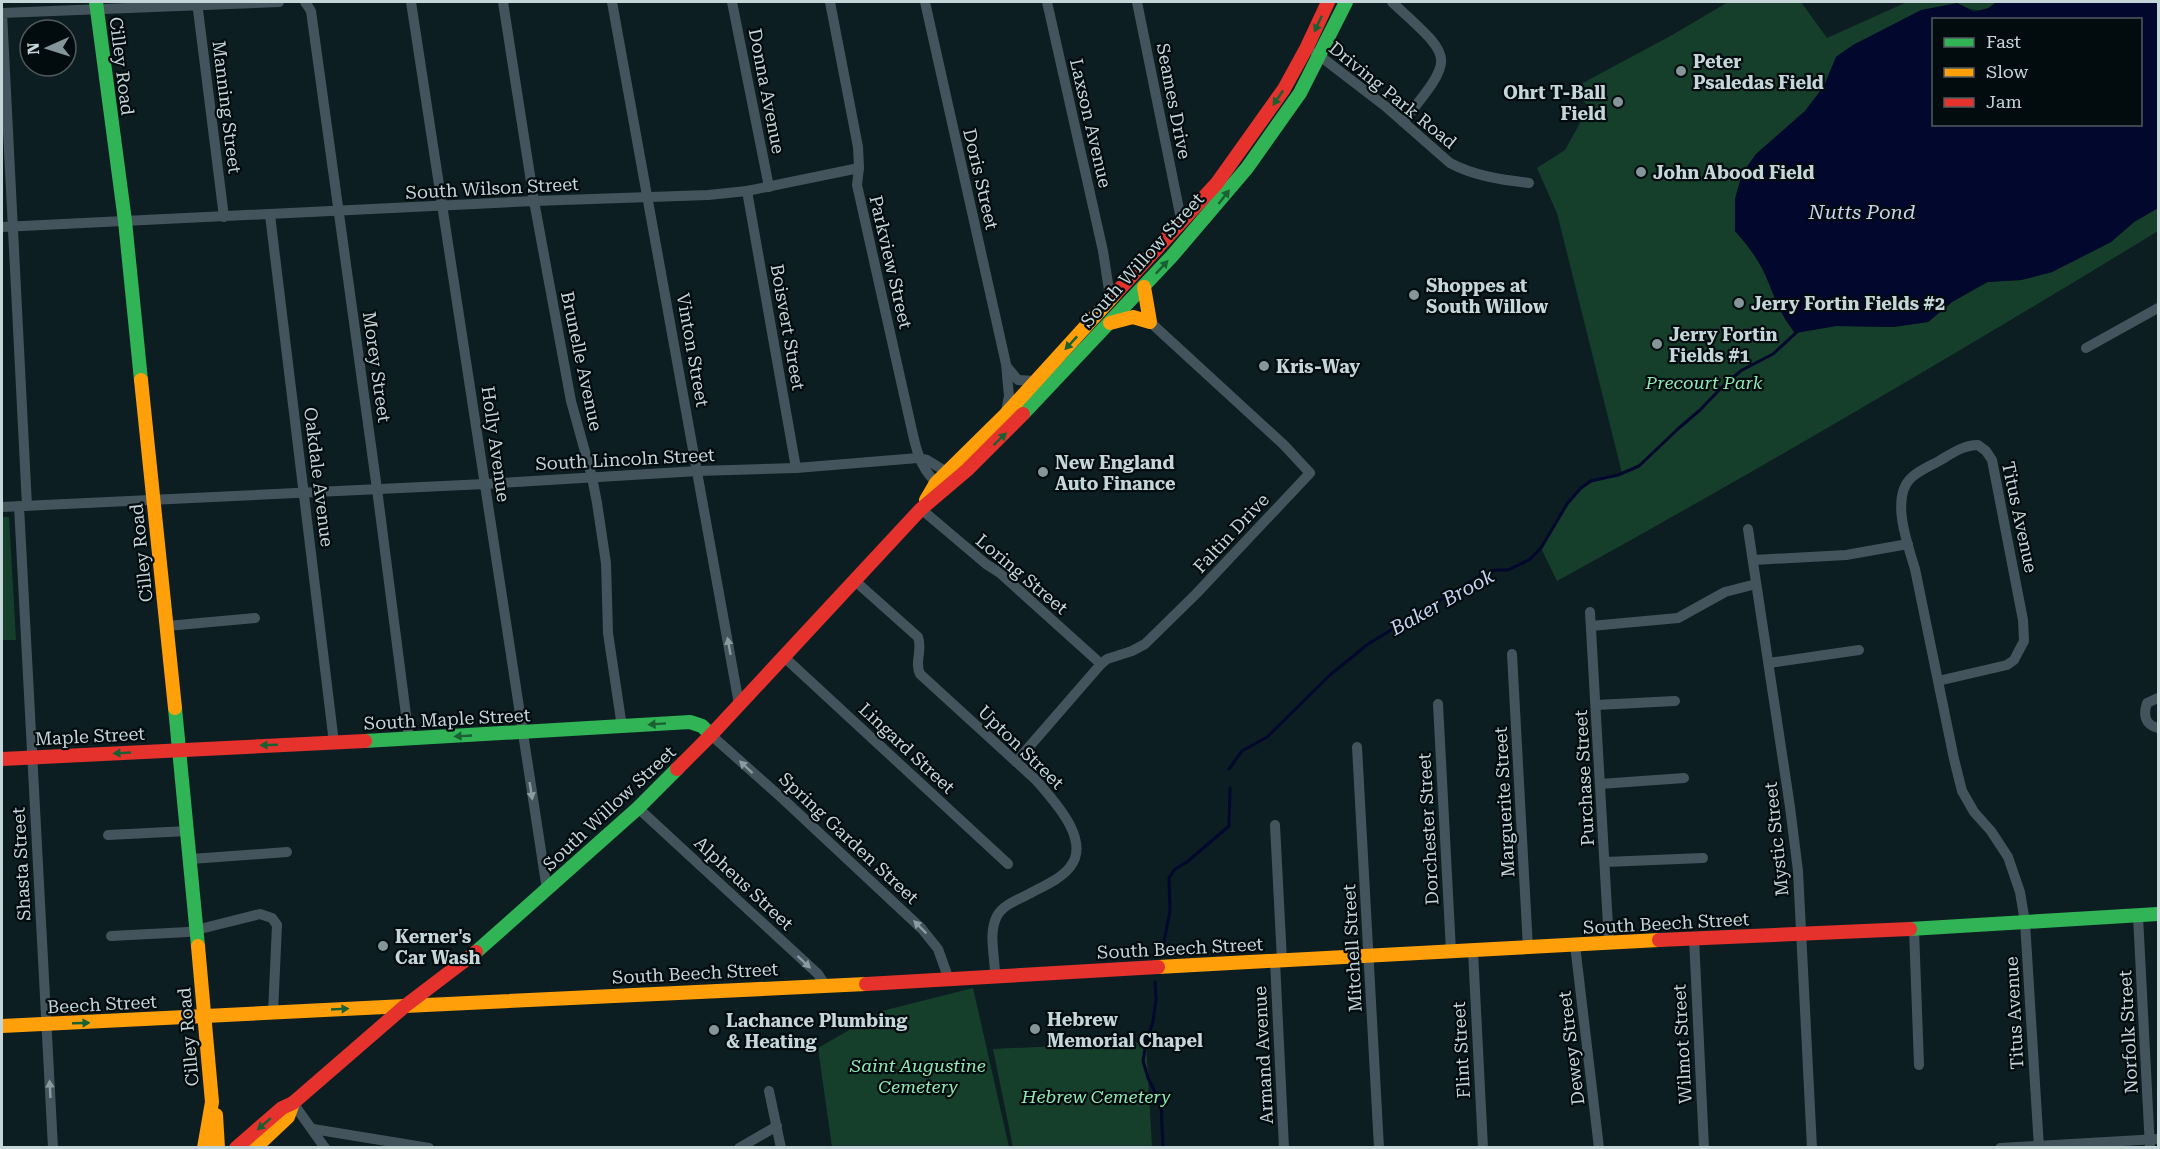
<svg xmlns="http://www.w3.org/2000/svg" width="2160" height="1149" font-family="'Roboto Serif',serif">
	<rect width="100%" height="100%" fill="#0c1e21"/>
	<g fill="#163f2b">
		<path d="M1728,2H1801L1827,38L1907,2H1996C1983,14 1972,11 1957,3L1880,32L1853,45L1836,57L1824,86L1805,111L1756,154L1742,174L1735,199V231C1745,242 1756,256 1763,270C1774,293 1778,312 1795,333L1836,326L1893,327L1928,322L1952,302L1988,282L2021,280L2052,272L2111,242L2134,222L2158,208V231C1960,352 1760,469 1557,581L1541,548C1554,526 1566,495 1590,482C1600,477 1612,477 1622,473L1557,213L1537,168L1565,150L1585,114L1590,109L1573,87L1581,84L1674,34Z"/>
		<path d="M2,517H9L16,640H2Z"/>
		<path d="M973,988L1009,1147H832L818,1048L882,1011Z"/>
		<path d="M1146,1042L1152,1147H1013L993,1049Z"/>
	</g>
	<path fill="#02072d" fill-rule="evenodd" d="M1996,2H2158V208L2134,222L2111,242L2052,272L2021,280L1987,282L1952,302L1928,322L1893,327L1836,326L1795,333C1778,312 1774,293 1763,270C1756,256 1745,242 1735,231V199L1742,174L1756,154L1805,111L1824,86L1836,57L1853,45L1921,10L1957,3L1974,12L1989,8ZM1934,20H2140V124H1934Z"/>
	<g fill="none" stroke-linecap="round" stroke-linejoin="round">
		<g stroke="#02072d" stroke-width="3">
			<path d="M1229,769L1242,751L1267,737L1330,675L1368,644L1480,576L1495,570H1508L1529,560L1541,548L1567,504L1581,488L1591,481L1618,475L1639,466L1679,428L1700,410L1725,384L1742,370L1773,354L1798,331"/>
			<path d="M1162,952L1170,911L1169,878L1175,869L1187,862L1229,826L1230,788"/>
			<path d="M1155,982L1156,1000L1153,1022L1146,1042L1143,1061L1148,1078L1161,1104L1163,1148"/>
		</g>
		<g stroke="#44545c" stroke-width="10">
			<path d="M197,2L224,217"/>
			<path d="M305,2L311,11L377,489L409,738"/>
			<path d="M411,2L547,890"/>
			<path d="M503,2L534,201L571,401L592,477L597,503L606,563L608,633L622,727"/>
			<path d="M612,2L739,704"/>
			<path d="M732,2L769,187"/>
			<path d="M830,2L858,147L859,168L857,185L913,435C918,457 923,472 941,487"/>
			<path d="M925,2L1006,364L1009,396L1006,412"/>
			<path d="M1047,2L1103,251L1109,290L1107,303"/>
			<path d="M1137,2L1182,224"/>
			<path d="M1392,2C1454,60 1457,54 1403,122"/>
			<path d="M1316,53L1385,106L1450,163C1474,176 1503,180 1529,183"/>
			<path d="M747,191L796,468"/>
			<path d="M270,215L334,743"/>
			<path d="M2,227L534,201L708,195L747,191L859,168"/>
			<path d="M2086,348L2158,308"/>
			<path d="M1007,367L1018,380L1036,381"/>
			<path d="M19,506L53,1148"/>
			<path d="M27,506L2,13L279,2"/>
			<path d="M2,507L485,484L698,471L796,468L918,458L927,460L950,474"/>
			<path d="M921,509L986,564L1000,573L1101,664"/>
			<path d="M1748,529L1790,807L1798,871L1812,1148"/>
			<path d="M1753,560L1846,555L1908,544"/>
			<path d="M854,580L918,637C923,650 914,662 920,674L1036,780C1053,800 1092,840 1070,867C1060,880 1041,887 1027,895C1017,900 1003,905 997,916C988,933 995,956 995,975"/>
			<path d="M1590,612L1609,943"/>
			<path d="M167,626L255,618"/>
			<path d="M1591,626L1678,618L1725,592L1756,584"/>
			<path d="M1512,654L1528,948"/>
			<path d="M783,656L1008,864"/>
			<path d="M1769,663L1859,650"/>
			<path d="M1938,681L2007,665L2014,660L2024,641L2023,620L1992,460L1986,451L1978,445C1963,445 1951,454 1939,461C1930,466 1918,471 1911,478C1890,498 1908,545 1915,569L1954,759L1962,791L1974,812L1991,831L2008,857L2020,892L2025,922L2039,1148"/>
			<path d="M2158,698L2147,703C2143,715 2145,725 2158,728"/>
			<path d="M1438,704L1451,951"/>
			<path d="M1596,705L1675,701"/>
			<path d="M711,735L783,799L922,929L938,949L948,977"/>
			<path d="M1357,747L1379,1148"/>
			<path d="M1016,762L1101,664L1107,659L1132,651L1145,644L1196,594L1310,473L1284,445L1150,322"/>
			<path d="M1600,784L1684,778"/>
			<path d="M638,808L818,974L825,985"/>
			<path d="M1275,825L1282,961"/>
			<path d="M108,835L188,831"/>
			<path d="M191,859L287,852"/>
			<path d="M1605,862L1703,858"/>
			<path d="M2138,916L2150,1148"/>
			<path d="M1914,929L1919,1065"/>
			<path d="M111,936L188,932L260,914L272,918L277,925L273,1013"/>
			<path d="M1694,938L1704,1148"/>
			<path d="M1575,945L1599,1148"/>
			<path d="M1473,951L1483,1148"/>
			<path d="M1275,961L1284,1148"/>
			<path d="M769,1091L781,1148"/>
			<path d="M293,1103L325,1148"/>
			<path d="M313,1129L429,1148"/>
			<path d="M739,1148L777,1126"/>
			<path d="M2000,1148L2158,1139"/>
		</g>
		<g stroke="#30b455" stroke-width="14">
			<path d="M96,2L125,221L141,380"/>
			<path d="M1023,414L1172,256L1247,168L1300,93L1346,2"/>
			<path d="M175,708L198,946"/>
			<path d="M365,741L690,722L702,726L711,735"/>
			<path d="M1910,929L2158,914"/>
			<path d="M476,952L638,808L677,769"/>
		</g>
		<g stroke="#ff9f0a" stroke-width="14">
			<path d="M1110,323L1133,317L1150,322L1144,287"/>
			<path d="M141,380L175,708"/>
			<path d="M926,500L936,483L1005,415L1116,293"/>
			<path d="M198,946L212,1102L204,1148"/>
			<path d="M1158,967L1659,940"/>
			<path d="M405,1006L866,984"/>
			<path d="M2,1026L405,1006"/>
			<path d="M216,1115L218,1148"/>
			<path d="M255,1148L288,1117L293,1103"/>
		</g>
		<g stroke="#e5322d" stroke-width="14">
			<path d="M1116,293L1217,183L1284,89L1307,47L1328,2"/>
			<path d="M2,759L365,741"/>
			<path d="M677,769L711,735L921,509L967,470L1023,414"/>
			<path d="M1659,940L1910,929"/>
			<path d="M866,984L1158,967"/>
			<path d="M236,1148L282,1108L293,1103L405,1006L476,952"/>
		</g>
	</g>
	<defs><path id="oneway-solid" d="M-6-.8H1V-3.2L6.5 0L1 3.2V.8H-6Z" transform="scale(1.5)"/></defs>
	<g fill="#196032">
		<use href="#oneway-solid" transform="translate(1318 24) rotate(115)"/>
		<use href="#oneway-solid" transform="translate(1278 98) rotate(124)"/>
		<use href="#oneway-solid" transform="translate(1224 197) rotate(-52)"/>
		<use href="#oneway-solid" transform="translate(1162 267) rotate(-47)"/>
		<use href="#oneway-solid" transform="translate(1071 343) rotate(133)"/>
		<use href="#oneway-solid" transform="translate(1000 439) rotate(-44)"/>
		<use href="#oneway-solid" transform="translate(657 724) rotate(176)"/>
		<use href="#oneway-solid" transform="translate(463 736) rotate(177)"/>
		<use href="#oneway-solid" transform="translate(269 745) rotate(178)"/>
		<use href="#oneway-solid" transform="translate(122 753) rotate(177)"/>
		<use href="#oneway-solid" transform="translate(340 1009) rotate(-3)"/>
		<use href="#oneway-solid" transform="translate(81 1023) rotate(-2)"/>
		<use href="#oneway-solid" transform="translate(264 1124) rotate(139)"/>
	</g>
	<g fill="#8b9ca1">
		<use href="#oneway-solid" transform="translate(729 646) rotate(-100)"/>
		<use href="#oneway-solid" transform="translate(746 767) rotate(-137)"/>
		<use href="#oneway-solid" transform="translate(531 791) rotate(81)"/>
		<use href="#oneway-solid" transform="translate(920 927) rotate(-135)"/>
		<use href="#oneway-solid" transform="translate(804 962) rotate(43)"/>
		<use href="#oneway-solid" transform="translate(50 1089) rotate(-93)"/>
	</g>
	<g fill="#849699" stroke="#020b0e" stroke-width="2">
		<circle cx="1681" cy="71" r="6"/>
		<circle cx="1618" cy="102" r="6"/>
		<circle cx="1641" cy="172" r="6"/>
		<circle cx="1414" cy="295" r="6"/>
		<circle cx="1739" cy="303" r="6"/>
		<circle cx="1657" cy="344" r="6"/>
		<circle cx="1264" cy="366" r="6"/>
		<circle cx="1043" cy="472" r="6"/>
		<circle cx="383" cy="946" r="6"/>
		<circle cx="1035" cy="1029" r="6"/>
		<circle cx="714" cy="1030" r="6"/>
	</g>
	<g text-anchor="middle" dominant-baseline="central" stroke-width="4.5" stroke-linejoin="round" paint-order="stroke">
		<g font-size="18" font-weight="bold" fill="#c5d6d9" stroke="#020b0e" text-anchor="start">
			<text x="1693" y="61">Peter<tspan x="1693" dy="21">Psaledas Field</tspan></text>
			<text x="1606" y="92" text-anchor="end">Ohrt T-Ball<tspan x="1606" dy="21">Field</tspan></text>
			<text x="1653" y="172">John Abood Field</text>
			<text x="1426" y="285">Shoppes at<tspan x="1426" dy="21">South Willow</tspan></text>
			<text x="1751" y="303">Jerry Fortin Fields #2</text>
			<text x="1669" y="334">Jerry Fortin<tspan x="1669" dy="21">Fields #1</tspan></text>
			<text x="1276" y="366">Kris-Way</text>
			<text x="1055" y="462">New England<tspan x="1055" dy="21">Auto Finance</tspan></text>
			<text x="395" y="936">Kerner's<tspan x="395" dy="21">Car Wash</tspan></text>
			<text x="1047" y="1019">Hebrew<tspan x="1047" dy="21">Memorial Chapel</tspan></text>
			<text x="726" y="1020">Lachance Plumbing<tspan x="726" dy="21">&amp; Heating</tspan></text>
		</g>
		<g font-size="18" fill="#c5d6d9" stroke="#020b0e">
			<text transform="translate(122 66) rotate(83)">Cilley Road</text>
			<text transform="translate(767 91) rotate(79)">Donna Avenue</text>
			<text transform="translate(1393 95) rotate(39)">Driving Park Road</text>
			<text transform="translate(1174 101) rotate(79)">Seames Drive</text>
			<text transform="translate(227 107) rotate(83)">Manning Street</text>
			<text transform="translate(1091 123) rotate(77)">Laxson Avenue</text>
			<text transform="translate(981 179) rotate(77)">Doris Street</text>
			<text transform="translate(492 188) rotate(-3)">South Wilson Street</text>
			<text transform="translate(1142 260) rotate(-48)">South Willow Street</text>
			<text transform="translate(891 262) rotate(77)">Parkview Street</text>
			<text transform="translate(788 327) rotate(80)">Boisvert Street</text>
			<text transform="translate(693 350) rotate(80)">Vinton Street</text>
			<text transform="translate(582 361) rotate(78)">Brunelle Avenue</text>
			<text transform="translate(377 367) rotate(82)">Morey Street</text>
			<text transform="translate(496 444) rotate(82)">Holly Avenue</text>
			<text transform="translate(625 459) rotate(-3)">South Lincoln Street</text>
			<text transform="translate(319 477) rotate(83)">Oakdale Avenue</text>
			<text transform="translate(2020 517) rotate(78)">Titus Avenue</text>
			<text transform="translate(1231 533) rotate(-47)">Faltin Drive</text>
			<text transform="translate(141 553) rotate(-96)">Cilley Road</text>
			<text transform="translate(1022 574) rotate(40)">Loring Street</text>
			<text transform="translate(447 719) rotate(-3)">South Maple Street</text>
			<text transform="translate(90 736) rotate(-3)">Maple Street</text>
			<text transform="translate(1021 747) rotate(44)">Upton Street</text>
			<text transform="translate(907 748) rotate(43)">Lingard Street</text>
			<text transform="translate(1584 778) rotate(-93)">Purchase Street</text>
			<text transform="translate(1504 802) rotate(-93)">Marguerite Street</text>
			<text transform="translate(609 808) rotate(-43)">South Willow Street</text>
			<text transform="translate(1428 829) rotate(-93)">Dorchester Street</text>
			<text transform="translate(849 838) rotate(43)">Spring Garden Street</text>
			<text transform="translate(1776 839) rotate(-96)">Mystic Street</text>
			<text transform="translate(21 864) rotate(-93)">Shasta Street</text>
			<text transform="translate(744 883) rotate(43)">Alpheus Street</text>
			<text transform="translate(1666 923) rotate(-3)">South Beech Street</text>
			<text transform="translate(1180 948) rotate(-3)">South Beech Street</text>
			<text transform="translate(1352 948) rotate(-93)">Mitchell Street</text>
			<text transform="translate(695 973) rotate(-3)">South Beech Street</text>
			<text transform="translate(102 1004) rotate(-3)">Beech Street</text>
			<text transform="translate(2014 1013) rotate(-93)">Titus Avenue</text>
			<text transform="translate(2128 1032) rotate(-93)">Norfolk Street</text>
			<text transform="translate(188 1037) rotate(-95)">Cilley Road</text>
			<text transform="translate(1682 1044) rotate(-93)">Wilmot Street</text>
			<text transform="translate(1571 1048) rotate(-97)">Dewey Street</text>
			<text transform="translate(1461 1050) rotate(-93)">Flint Street</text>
			<text transform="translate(1263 1055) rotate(-93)">Armand Avenue</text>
		</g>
		<g font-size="18" font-style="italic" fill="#90e8b5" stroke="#020b0e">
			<text x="1704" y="382">Precourt Park</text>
			<text x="918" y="1065">Saint Augustine<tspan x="918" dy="21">Cemetery</tspan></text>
			<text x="1096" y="1096">Hebrew Cemetery</text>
		</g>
		<g font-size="20" font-style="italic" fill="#c5d4f2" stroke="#020b0e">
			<text x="1862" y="212">Nutts Pond</text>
			<text transform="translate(1442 602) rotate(-29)">Baker Brook</text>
		</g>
	</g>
	<rect width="2160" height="1149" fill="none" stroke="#c5d6d9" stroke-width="6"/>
	<rect x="1932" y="18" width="210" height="108" fill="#020b0e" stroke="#505c5f" stroke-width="1.5"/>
	<rect x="1944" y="38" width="30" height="9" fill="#30b455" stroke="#505c5f" stroke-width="1.5"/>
	<text x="1986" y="48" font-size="18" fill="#c5d6d9">Fast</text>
	<rect x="1944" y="68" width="30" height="9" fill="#ff9f0a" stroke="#505c5f" stroke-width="1.5"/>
	<text x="1986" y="78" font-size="18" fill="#c5d6d9">Slow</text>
	<rect x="1944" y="98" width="30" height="9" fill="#e5322d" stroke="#505c5f" stroke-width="1.5"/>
	<text x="1986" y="108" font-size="18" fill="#c5d6d9">Jam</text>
	<g transform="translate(48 48) rotate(267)"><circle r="28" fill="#020b0e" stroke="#505c5f" stroke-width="1.5"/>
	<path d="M0-4.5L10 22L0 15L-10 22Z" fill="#849699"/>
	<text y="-9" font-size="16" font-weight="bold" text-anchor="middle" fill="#c5d6d9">N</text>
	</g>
</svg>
